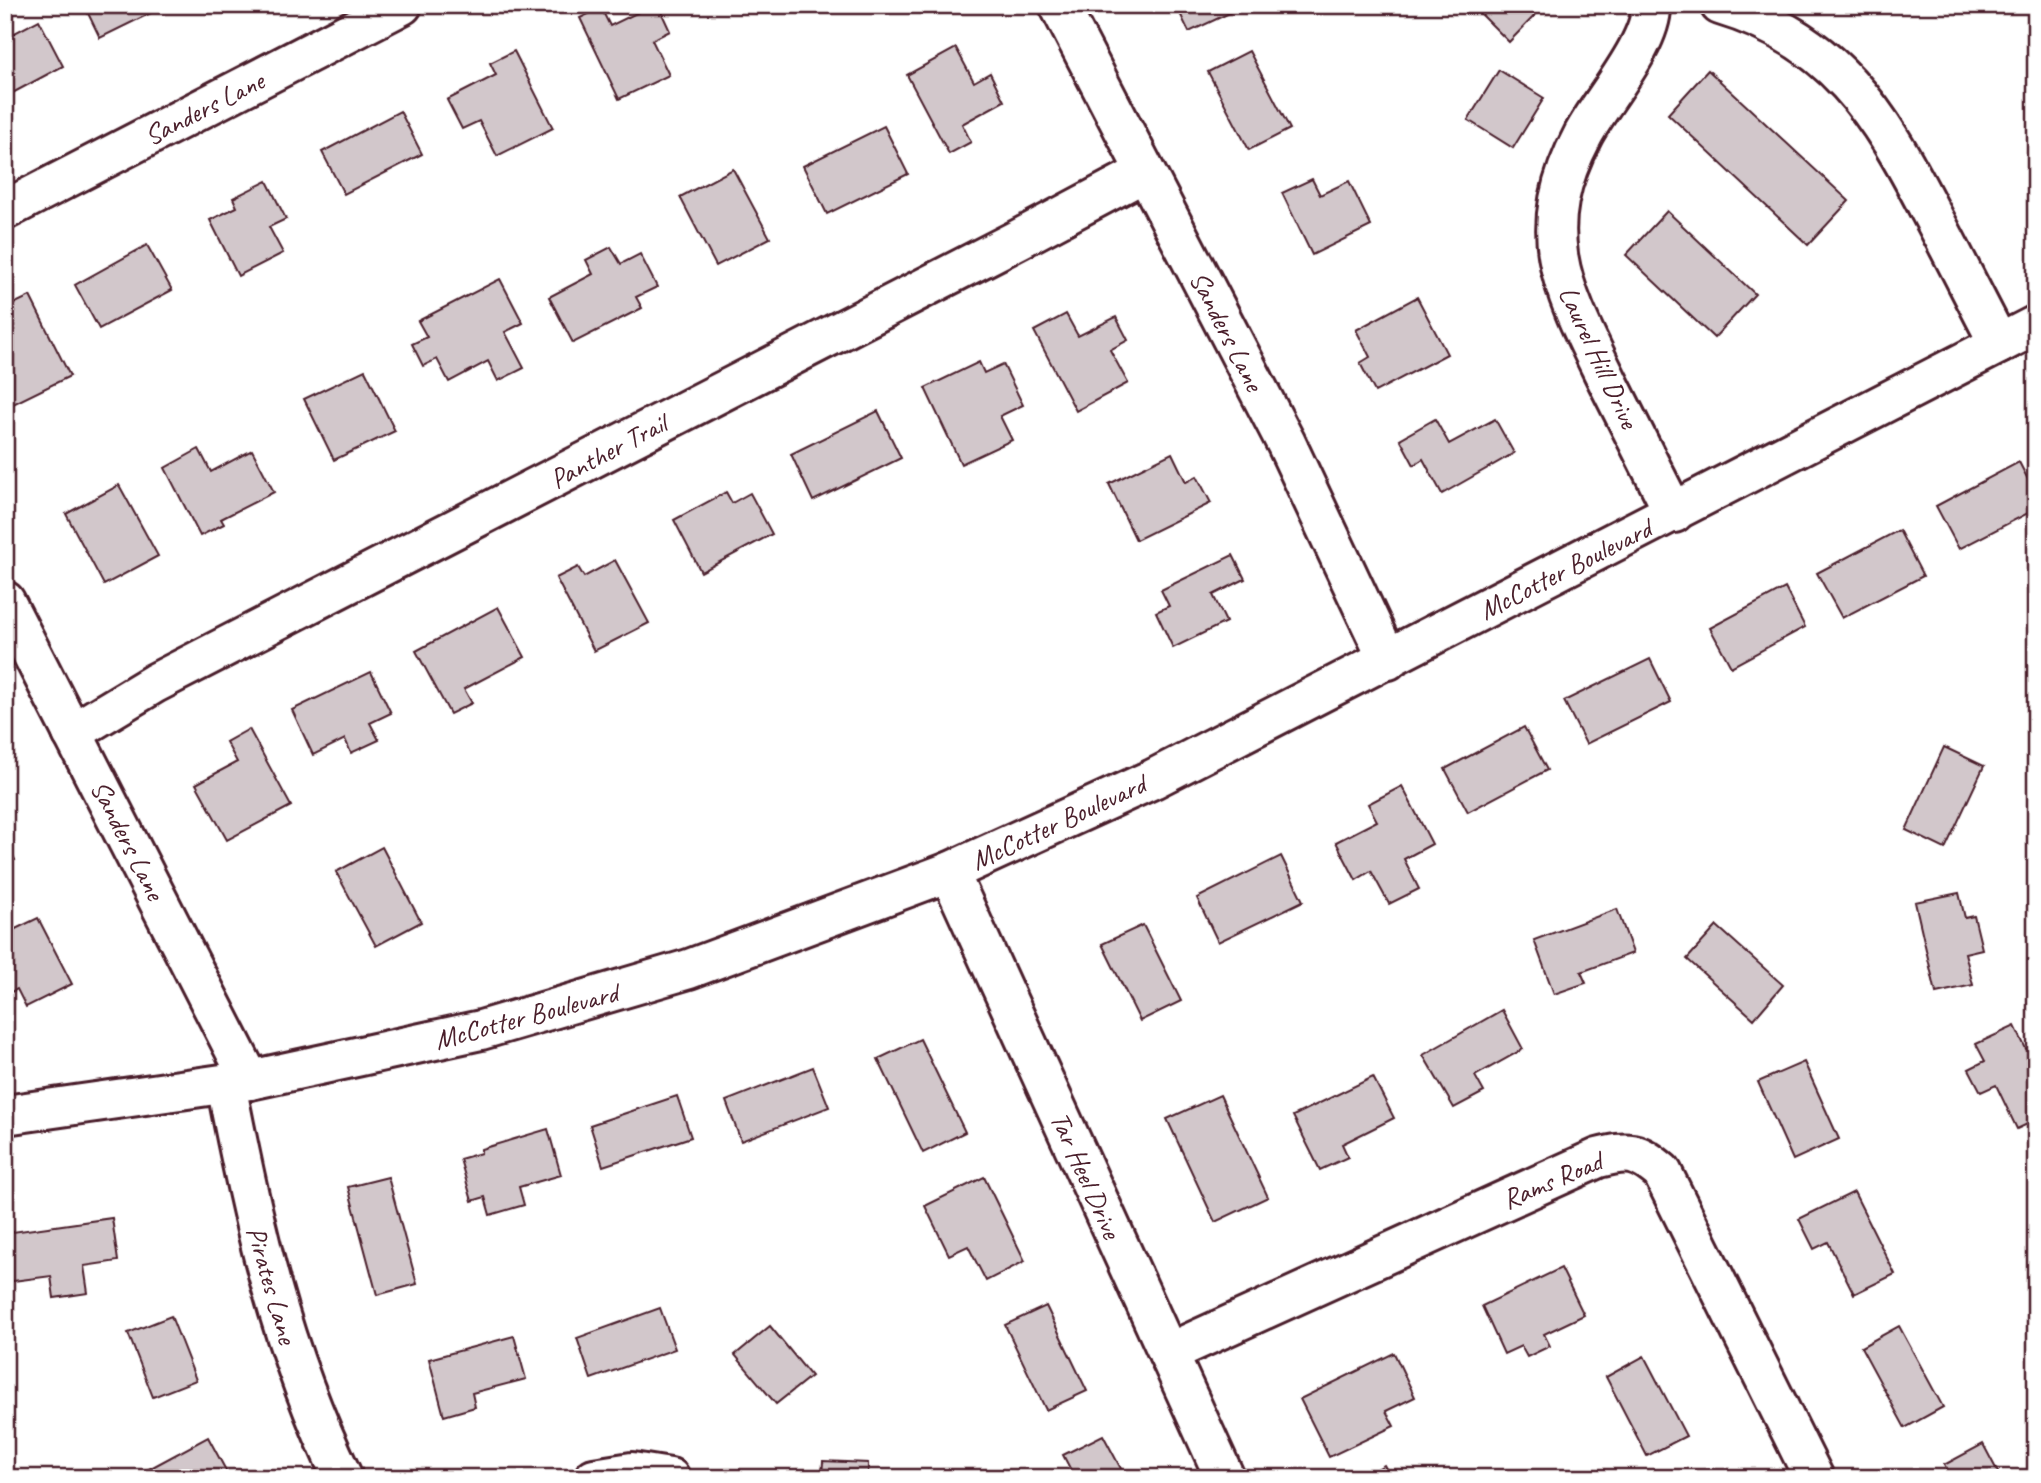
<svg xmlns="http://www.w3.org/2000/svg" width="2041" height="1483" font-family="Caveat,sans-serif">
	<rect width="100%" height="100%" fill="#fff"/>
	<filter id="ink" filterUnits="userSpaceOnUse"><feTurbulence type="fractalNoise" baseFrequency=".0143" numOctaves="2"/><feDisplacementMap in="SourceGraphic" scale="14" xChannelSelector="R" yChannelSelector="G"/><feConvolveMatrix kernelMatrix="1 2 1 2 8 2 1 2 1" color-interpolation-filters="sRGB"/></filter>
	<g filter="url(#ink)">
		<g fill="#d2c7cb" stroke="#4a1f2b" stroke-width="2">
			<path d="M84,5H167L100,38Z"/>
			<path d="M653,5H658L670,31L652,40L669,75L619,99L580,18L601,8L610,26Z"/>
			<path d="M1176,5H1233L1236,10L1189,32Z"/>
			<path d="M1472,5H1545L1509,42Z"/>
			<path d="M39,20L63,66L5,97V38Z"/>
			<path d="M956,48L974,82L990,73L1004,101L962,124L971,142L949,154L907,75Z"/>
			<path d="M514,51L553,128L497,156L479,121L462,129L447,100L496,75L490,63Z"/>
			<path d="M1249,51L1290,129L1249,150L1208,72Z"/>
			<path d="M1499,70L1544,98L1513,148L1468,120Z"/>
			<path d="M1708,70L1849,201L1808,245L1668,114Z"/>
			<path d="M400,111L422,154L344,194L322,152Z"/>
			<path d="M884,126L908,174L827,214L803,166Z"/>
			<path d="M733,169L770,238L716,266L680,197Z"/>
			<path d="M1312,179L1320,195L1349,181L1371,226L1312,255L1282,193Z"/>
			<path d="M267,181L286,219L269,227L283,253L238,276L210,220L237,207L233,198Z"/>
			<path d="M1667,211L1755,294L1714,338L1626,255Z"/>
			<path d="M147,245L172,290L99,329L75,285Z"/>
			<path d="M611,247L621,264L640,254L657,287L636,297L642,308L573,343L549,297L593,274L586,260Z"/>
			<path d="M500,279L523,323L505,332L524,368L498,381L488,361L449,382L437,359L423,366L412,344L427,337L418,321Z"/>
			<path d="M30,296L70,376L5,408V333L13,329L5,308Z"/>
			<path d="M1417,297L1447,354L1375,392L1360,363L1370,357L1356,330Z"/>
			<path d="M1066,314L1078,336L1116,317L1128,340L1110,350L1128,383L1076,411L1034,331Z"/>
			<path d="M979,362L984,373L1003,364L1023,405L1000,416L1012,440L961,464L925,388Z"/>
			<path d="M365,370L395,431L334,460L304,399Z"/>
			<path d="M878,411L901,458L813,501L791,454Z"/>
			<path d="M1435,419L1449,444L1495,419L1514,453L1442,494L1423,459L1414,465L1400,439Z"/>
			<path d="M199,449L211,472L252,450L274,492L221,519L224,524L200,536L165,468Z"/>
			<path d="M1172,453L1186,482L1197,476L1211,503L1136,540L1109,484Z"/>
			<path d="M2019,462L2036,495V509L1959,549L1936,506Z"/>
			<path d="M119,485L158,556L104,585L66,514Z"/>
			<path d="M726,492L732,503L750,493L772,534L701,572L674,520Z"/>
			<path d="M1899,530L1923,576L1842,618L1817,573Z"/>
			<path d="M1233,555L1245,579L1213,595L1226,622L1173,648L1156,612L1169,606L1161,590Z"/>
			<path d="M615,560L649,623L594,651L556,578L578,567L584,577Z"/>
			<path d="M1785,588L1805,627L1731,667L1710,628Z"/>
			<path d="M498,607L525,657L464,689L472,703L450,714L416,651Z"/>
			<path d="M1650,659L1671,702L1586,744L1564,701Z"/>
			<path d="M371,672L391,713L370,723L379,740L351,753L345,739L313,755L292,710Z"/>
			<path d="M1524,727L1547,770L1468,812L1445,769Z"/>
			<path d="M249,729L291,806L227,840L196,784L237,762L226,742Z"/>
			<path d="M1944,747L1984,766L1945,849L1906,830Z"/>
			<path d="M1402,786L1432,844L1404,859L1419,889L1389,904L1371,871L1356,880L1336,842L1377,821L1368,804Z"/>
			<path d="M5,839L15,860L5,864Z"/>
			<path d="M382,847L421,922L376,946L336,872Z"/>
			<path d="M1281,856L1303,901L1218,942L1197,898Z"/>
			<path d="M1959,893L1965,918L1974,916L1982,949L1965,953L1973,985L1936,993L1915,902Z"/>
			<path d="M1617,909L1633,953L1581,972L1586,983L1554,994L1534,940Z"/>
			<path d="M38,918L72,984L26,1007L17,989L5,995V934Z"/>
			<path d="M1143,925L1181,1001L1140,1021L1102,944Z"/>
			<path d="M1717,926L1783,985L1754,1019L1687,959Z"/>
			<path d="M1502,1010L1523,1049L1475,1076L1484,1092L1454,1108L1423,1055Z"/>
			<path d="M2015,1026L2026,1049L2036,1044V1120L2017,1129L1996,1085L1981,1092L1969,1069L1985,1061L1976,1044Z"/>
			<path d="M920,1039L965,1132L923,1153L878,1059Z"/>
			<path d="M1804,1062L1839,1139L1793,1160L1758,1082Z"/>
			<path d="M813,1067L829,1107L741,1141L726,1101Z"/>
			<path d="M1373,1077L1394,1118L1342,1144L1348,1157L1320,1170L1293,1116Z"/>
			<path d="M1220,1095L1268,1197L1215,1222L1167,1119Z"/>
			<path d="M677,1096L691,1137L603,1166L590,1125Z"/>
			<path d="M548,1129L561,1175L519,1187L524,1205L490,1215L485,1197L472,1201L460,1159L481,1153V1149Z"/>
			<path d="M388,1177L417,1284L377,1295L348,1187Z"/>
			<path d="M984,1177L1025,1261L986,1281L968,1246L949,1255L925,1206Z"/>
			<path d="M1854,1192L1895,1274L1854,1294L1828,1242L1814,1249L1799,1219Z"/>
			<path d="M112,1218L118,1261L84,1266L88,1293L54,1298L51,1276L5,1282V1233Z"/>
			<path d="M1561,1268L1584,1315L1544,1334L1550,1346L1527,1357L1521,1346L1504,1354L1482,1306Z"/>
			<path d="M1046,1306L1087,1391L1046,1410L1005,1325Z"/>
			<path d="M660,1308L675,1349L591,1379L577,1338Z"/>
			<path d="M171,1316L196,1380L153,1397L128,1333Z"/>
			<path d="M770,1326L811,1376L776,1404L735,1355Z"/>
			<path d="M1899,1326L1943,1407L1905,1428L1861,1347Z"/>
			<path d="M514,1336L526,1379L472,1393L475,1407L444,1416L429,1359Z"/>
			<path d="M1394,1353L1415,1397L1386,1411L1394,1426L1329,1457L1300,1399Z"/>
			<path d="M1644,1356L1686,1436L1647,1456L1606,1377Z"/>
			<path d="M1103,1435L1126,1478H1075L1063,1455Z"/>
			<path d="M208,1437L230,1478H151L147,1470Z"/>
			<path d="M1983,1444L2001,1478H1950L1944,1465Z"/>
			<path d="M823,1461L868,1463V1478H822Z"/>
			<path d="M1384,1465L1391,1478H1361Z"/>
		</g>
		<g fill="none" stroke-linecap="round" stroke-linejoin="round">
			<g stroke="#4a1f2b" stroke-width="44">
				<g id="minor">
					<path d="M1059,5L1286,443L1388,660"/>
					<path d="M1651,5C1653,42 1601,101 1583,135C1531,233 1563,290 1607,380C1630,425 1652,469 1674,513"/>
					<path d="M1720,5C1834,39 1879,112 1930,211C1954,256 1976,300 1999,344"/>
					<path d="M5,210L402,5"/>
					<path d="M5,601L250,1080"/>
					<path d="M72,733L155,683L1019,239L1145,172"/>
					<path d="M949,872L1225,1478"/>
					<path d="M226,1084C253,1224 280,1348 343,1478"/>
					<path d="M5,1115L250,1080L481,1030L689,969L949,872L1153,779L2036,325"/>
					<path d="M1168,1353L1598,1158C1629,1150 1637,1151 1662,1172L1814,1478"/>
					<path d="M594,1478L632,1472L670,1478"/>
				</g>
			</g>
			<use href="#minor" stroke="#fff" stroke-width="38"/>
		</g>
	</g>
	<g text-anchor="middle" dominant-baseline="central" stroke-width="5" stroke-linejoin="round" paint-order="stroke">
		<g font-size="28" fill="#4a1f2b" stroke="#fff">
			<text transform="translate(204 108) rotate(-27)">Sanders Lane</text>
			<text transform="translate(1227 331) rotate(63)">Sanders Lane</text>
			<text transform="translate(1599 357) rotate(65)">Laurel Hill Drive</text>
			<text transform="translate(608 451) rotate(-28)">Panther Trail</text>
			<text transform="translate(1565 569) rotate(-27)">McCotter Boulevard</text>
			<text transform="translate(1058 822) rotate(-25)">McCotter Boulevard</text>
			<text transform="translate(128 840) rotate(63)">Sanders Lane</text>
			<text transform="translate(526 1016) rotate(-15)">McCotter Boulevard</text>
			<text transform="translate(1086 1175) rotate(66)">Tar Heel Drive</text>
			<text transform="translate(1552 1180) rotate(-23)">Rams Road</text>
			<text transform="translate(272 1285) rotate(74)">Pirates Lane</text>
		</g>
	</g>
	<rect width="2041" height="1483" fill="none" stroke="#fff" stroke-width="28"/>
	<rect x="14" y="14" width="2013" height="1455" fill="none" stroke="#4a1f2b" stroke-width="2.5" filter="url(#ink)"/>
</svg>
